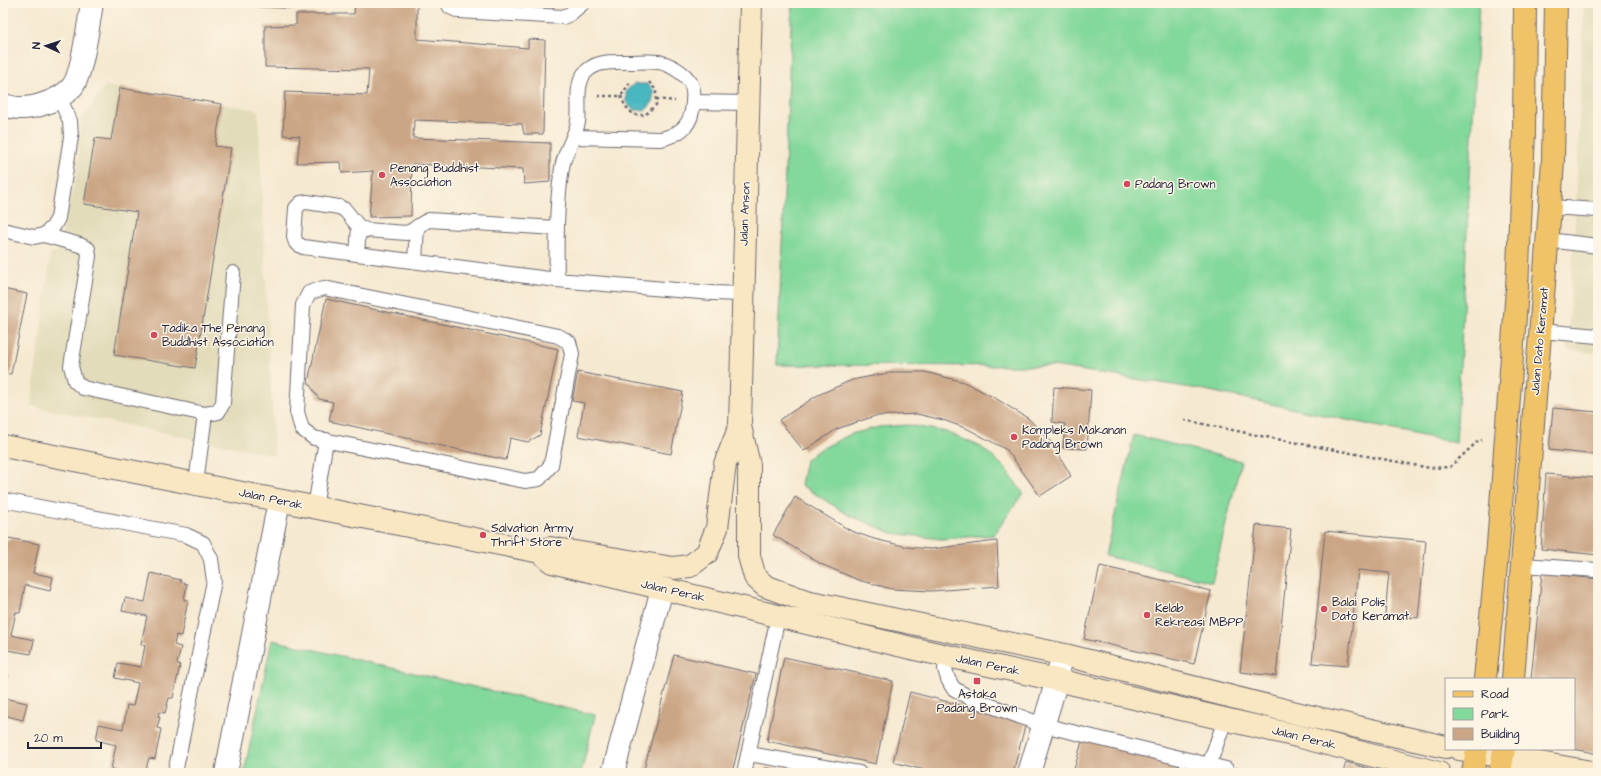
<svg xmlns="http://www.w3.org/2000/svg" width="1601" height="776" font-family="'Architects Daughter',sans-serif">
	<rect width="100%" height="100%" fill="#fcf5e5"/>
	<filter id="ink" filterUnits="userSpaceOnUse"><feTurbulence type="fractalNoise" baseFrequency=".025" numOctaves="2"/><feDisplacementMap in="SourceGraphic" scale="8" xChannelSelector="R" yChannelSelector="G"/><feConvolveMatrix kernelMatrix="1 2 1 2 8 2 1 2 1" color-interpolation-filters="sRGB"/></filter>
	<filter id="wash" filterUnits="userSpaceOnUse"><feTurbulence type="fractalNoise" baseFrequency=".012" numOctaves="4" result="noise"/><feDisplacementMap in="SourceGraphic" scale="16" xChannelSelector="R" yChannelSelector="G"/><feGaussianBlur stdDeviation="0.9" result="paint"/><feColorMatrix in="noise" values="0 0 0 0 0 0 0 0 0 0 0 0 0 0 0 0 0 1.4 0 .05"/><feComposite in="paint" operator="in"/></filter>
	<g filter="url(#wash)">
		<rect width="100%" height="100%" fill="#f6e9d1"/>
		<g fill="#e2dcba">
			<path d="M1584,3H1598V353L1567,350L1576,208Z"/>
			<path d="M105,86L258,110L274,455L31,406L51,252L57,253L78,168L80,120Z"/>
		</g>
		<g fill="#83d89b" stroke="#527d6b">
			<path d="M792,3H1479L1456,443L1205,390L1053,366L777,365Z"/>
			<path d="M908,425L947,432L981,447L1004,467L1023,493L994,535L941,539L892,533L847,514L801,485L806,460L817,451L851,434L879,427Z"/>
			<path d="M1134,435L1241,461L1212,582L1105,556Z"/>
			<path d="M272,640L595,715L581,773H244Z"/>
		</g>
		<path fill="#48b7c0" stroke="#356c7e" d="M634,84H647L654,91L652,103L646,110H633L626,102V91Z"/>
		<g id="blocks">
			<g fill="#cba686">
				<path d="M258,3H307V9L258,7Z"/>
				<path d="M355,3H417V39L528,48V39L545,40L543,134H524L522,124L414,120L413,138L550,143V182L524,184L523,169L412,164L411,216L369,217L373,171L342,173L341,162L297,163L300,136L283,135L285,92L367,95L369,69L265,67V26L296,25V14H354Z"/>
				<path d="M548,3H558L553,8Z"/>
				<path d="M120,88L222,104L215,146L231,148L195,368L114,355L137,212L84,204L95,138L111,140Z"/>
				<path d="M3,289L27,294L11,374L3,373Z"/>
				<path d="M326,299L558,349L540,435L528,442L510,438L506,460L329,421L333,402L319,399L308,382Z"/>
				<path d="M578,372L683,392L671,454L578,436L584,403L572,401Z"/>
				<path d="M893,372H925L964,382L995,398L1029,419L1053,444L1071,476L1040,496L1007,450L968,429L943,420L917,414L875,416L837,429L804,451L779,420L818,395L852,380Z"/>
				<path d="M1054,387L1091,390L1087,449L1063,448L1065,424L1052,422Z"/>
				<path d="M1553,408L1598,412V455L1549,450Z"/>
				<path d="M1546,474L1598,478V555L1541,549Z"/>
				<path d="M795,497L851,531L874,539L908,547L931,549L997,541L999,586L931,591L892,589L858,580L821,564L773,535Z"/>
				<path d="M1256,525L1291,529L1276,676L1240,672Z"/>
				<path d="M1325,531L1426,541L1418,618L1385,615L1389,573L1358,570L1348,666L1312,663Z"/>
				<path d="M9,538L39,544L33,573L53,577L50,591L25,585L20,613L16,612L11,635L34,640L31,654L7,650L4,667L3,539L8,541Z"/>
				<path d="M1100,566L1211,591L1194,664L1084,639Z"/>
				<path d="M151,573L181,580L180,582L187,584L184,600H188L181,636L176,635L174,645L181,647L177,664L180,665L173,698H169L165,713L159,712L158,717H160L157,728L161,729L155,759L149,758L145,773H129L111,769L116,745L96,740L99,724L123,729L127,705L133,706L138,683L115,678L118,663L141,667L145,645L141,644L147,616L122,611L125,598L145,602Z"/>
				<path d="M1542,573L1598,579V754L1574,749V679H1531Z"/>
				<path d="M674,655L756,674L732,773H643Z"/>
				<path d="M784,657L893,681L876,764L767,741Z"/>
				<path d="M3,673L8,674L4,695H3Z"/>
				<path d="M910,692L1026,722L1013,773H936L893,762Z"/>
				<path d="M3,698L27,703L23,720L3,715Z"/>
				<path d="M1083,738L1203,772L1202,773H1073Z"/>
				<path d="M1346,762L1384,773H1343Z"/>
				<path d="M766,768L789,772V773H765Z"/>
				<path d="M1233,770L1246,772V773H1232Z"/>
			</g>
		</g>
	</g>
	<g filter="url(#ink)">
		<use href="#blocks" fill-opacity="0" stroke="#6c6870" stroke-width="1"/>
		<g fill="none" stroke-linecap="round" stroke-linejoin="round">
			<g stroke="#6c6870" stroke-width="16">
				<g id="lane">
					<path d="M448,3L450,7L459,11L563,17L570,14L583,3"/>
					<path d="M693,102L748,103"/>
					<path d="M574,137L661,139C677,135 689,128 692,111C693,104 694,97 693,90C691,76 672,65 659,62C650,61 638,62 629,62C613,62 595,60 584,74C575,87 580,107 578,122C575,138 564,152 562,168C556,205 556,242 557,280L712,293L743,294"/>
					<path d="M1550,207L1598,210"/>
					<path d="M556,228L429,220C421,223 415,230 407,233L366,230L359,227L345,210L339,207L307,202L301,203L296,208L294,237L296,243L303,247L557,280"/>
					<path d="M3,230L34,237L44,235L80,245L88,249L89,256L71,366L75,381L83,388L205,414L218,412L223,403L233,273"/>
					<path d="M44,235L53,227L58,218L71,137L70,121L59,97"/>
					<path d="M1548,240L1598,246"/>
					<path d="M357,254L359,227"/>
					<path d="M415,261L417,227"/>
					<path d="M324,288L558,336L569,342L572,354L551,465L539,479L525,481L314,438L302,429L297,412L303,305L309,293Z"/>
					<path d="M1541,331L1598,336"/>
					<path d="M196,483L205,414"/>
					<path d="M3,502L8,501L186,535L203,543L211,559L214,581L175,773"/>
					<path d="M315,508L326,440"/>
					<path d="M1522,565L1597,570"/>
					<path d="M947,656L945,669L948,679L953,688L970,698L1043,725L1226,769"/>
					<path d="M749,754L859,773"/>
					<path d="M1209,765L1225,720"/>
					<path d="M744,773L778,617"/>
				</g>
			</g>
			<g stroke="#6c6870" stroke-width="24">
				<g id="street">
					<path d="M3,105C8,106 13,108 18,108C34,109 61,100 72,87C82,76 89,20 92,3"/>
					<path d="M226,773L279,501"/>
					<path d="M613,773L662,589"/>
					<path d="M1029,773L1057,680L1062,655"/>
				</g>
			</g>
			<g stroke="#6c6870" stroke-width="24">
				<g id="secondary">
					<path d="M751,3L740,426L749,465V556L755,577L765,586L806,601L1065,655L1300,714L1446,747"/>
					<path d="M3,446C182,480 361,517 540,552L552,562L915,649L1057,680L1297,736L1439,773"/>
					<path d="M550,548L673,568L690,566L707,553L717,528L725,464L740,426"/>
					<path d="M1459,749L1597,773"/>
				</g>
			</g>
			<g stroke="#6c6870" stroke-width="24">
				<g id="primary">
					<path d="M1485,679L1498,545L1517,289L1524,133L1525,3"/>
					<path d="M1513,679L1550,207L1553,160L1556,3"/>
					<path d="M1473,773L1477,749"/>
					<path d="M1500,773L1504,749"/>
				</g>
			</g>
			<g stroke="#6c6870" stroke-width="2.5" stroke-dasharray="3 3" stroke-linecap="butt">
				<path d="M598,96H621L631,81"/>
				<path d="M621,96L625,106L634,115H645L656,105V90L648,81"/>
				<path d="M656,99L675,101"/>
				<path d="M1184,420L1261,436L1430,468L1450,467L1478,441L1482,440"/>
			</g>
			<use href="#lane" stroke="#fff" stroke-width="14"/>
			<use href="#street" stroke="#fff" stroke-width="22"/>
			<use href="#secondary" stroke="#f9e7c3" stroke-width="22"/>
			<use href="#primary" stroke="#f1c369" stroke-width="22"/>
		</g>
	</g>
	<g fill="#d1495b" stroke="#fcf5e5" stroke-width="1.5">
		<circle cx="382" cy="175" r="4"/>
		<circle cx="1127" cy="184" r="4"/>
		<circle cx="154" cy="335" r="4"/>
		<circle cx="1014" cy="437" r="4"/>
		<circle cx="483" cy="535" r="4"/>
		<circle cx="1324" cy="609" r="4"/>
		<circle cx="1147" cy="615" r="4"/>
		<rect x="973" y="677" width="8" height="8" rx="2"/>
	</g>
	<g text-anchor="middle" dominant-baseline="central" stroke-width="3" stroke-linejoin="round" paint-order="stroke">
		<g font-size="12" fill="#22223b" stroke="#fcf5e5" text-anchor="start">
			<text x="390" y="168">Penang Buddhist<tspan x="390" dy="14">Association</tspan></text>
			<text x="1135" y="184">Padang Brown</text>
			<text x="162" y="328">Tadika The Penang<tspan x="162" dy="14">Buddhist Association</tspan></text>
			<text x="1022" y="430">Kompleks Makanan<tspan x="1022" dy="14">Padang Brown</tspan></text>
			<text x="491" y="528">Salvation Army<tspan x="491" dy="14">Thrift Store</tspan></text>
			<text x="1332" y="602">Balai Polis<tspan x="1332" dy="14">Dato Keramat</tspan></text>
			<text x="1155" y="608">Kelab<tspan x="1155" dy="14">Rekreasi MBPP</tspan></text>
			<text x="977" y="694" text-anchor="middle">Astaka<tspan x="977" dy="14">Padang Brown</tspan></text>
		</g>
		<g font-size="12" fill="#22223b" stroke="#fcf5e5">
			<text transform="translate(745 214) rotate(-88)">Jalan Anson</text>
			<text transform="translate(1540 341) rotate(-85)">Jalan Dato Keramat</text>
			<text transform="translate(271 499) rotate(12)">Jalan Perak</text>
			<text transform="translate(673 591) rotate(13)">Jalan Perak</text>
			<text transform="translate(988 665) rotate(12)">Jalan Perak</text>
			<text transform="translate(1304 738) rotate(14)">Jalan Perak</text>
		</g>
	</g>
	<rect width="1601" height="776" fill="none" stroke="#fcf5e5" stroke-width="16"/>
	<rect x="1445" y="678" width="130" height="72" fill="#fcf5e5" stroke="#a5a1a1"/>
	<rect x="1453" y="691" width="20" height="6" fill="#f1c369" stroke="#a5a1a1"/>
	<text x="1481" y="698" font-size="12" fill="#22223b">Road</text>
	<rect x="1453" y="708" width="20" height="12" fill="#83d89b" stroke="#a5a1a1"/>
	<text x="1481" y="718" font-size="12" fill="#22223b">Park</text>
	<rect x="1453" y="728" width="20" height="12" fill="#cba686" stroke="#a5a1a1"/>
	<text x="1481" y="738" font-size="12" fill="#22223b">Building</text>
	<g transform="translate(46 46) rotate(273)" stroke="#fcf5e5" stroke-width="3" paint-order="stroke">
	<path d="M0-3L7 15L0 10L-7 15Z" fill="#22223b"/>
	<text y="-6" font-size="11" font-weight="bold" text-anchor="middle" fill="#22223b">N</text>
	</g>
	<path d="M28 742v6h73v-6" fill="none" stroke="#22223b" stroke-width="2"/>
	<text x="34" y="742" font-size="12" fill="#22223b" stroke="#fcf5e5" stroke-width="3" paint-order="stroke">20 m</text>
</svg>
